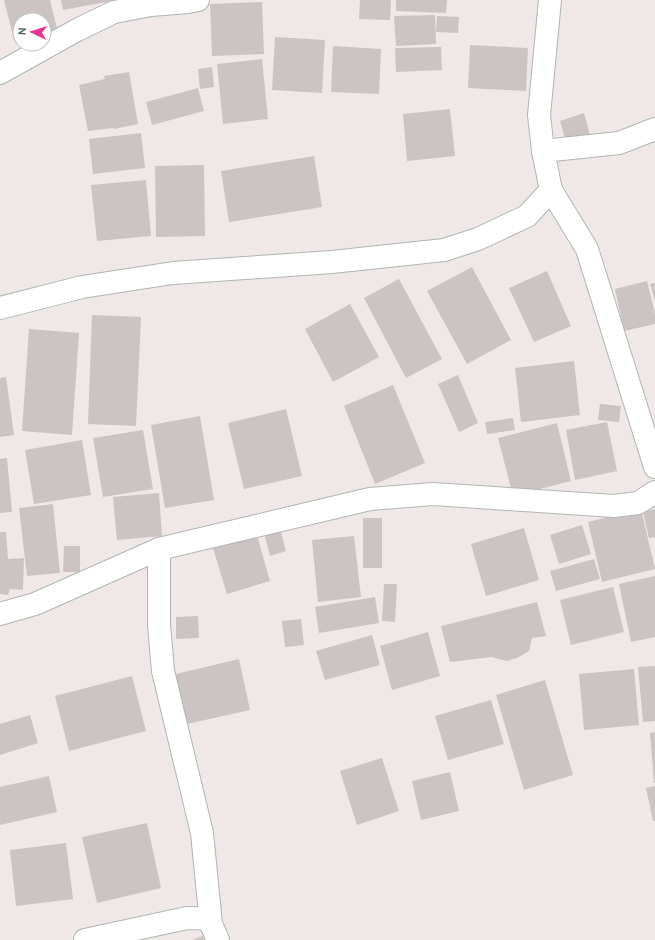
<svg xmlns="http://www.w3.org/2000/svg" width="655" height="940" font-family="Overpass,sans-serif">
	<rect width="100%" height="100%" fill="#efe8e6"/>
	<g fill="#cbc4c3">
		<path d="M4,0H50L57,29L44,32V20H20V38L14,40Z"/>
		<path d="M61,0H112V1L63,10Z"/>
		<path d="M360,0H391L390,20L359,19Z"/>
		<path d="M396,0H447L446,13L396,11Z"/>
		<path d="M262,2L264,54L212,56L210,4Z"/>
		<path d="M435,15L436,44L396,46L394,16Z"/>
		<path d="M437,16L459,17L458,33L436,32Z"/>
		<path d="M275,37L325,40L322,93L272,90Z"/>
		<path d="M470,45L528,48L526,91L468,88Z"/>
		<path d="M333,46L381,49L379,94L331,92Z"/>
		<path d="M441,47L442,70L396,72L395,48Z"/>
		<path d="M262,59L268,119L223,124L217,64Z"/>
		<path d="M212,67L214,87L200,89L198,69Z"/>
		<path d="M129,72L138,124L114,129L113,128L88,131L79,85L105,79L104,76Z"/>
		<path d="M198,88L204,111L152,125L146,102Z"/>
		<path d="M450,109L455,156L407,161L403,114Z"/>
		<path d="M584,113L590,135L566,142L560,121Z"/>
		<path d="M141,133L145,168L93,174L89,139Z"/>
		<path d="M314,156L322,207L229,222L221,171Z"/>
		<path d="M204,165L205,236L156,237L155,166Z"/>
		<path d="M146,180L151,236L97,241L91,185Z"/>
		<path d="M472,267L511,340L467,364L427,291Z"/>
		<path d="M547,271L571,326L534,342L509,288Z"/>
		<path d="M399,279L442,359L406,378L364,298Z"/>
		<path d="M647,281L655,314V324L624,331L615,289Z"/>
		<path d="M655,283V301L650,284Z"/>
		<path d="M350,304L379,357L333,382L305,329Z"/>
		<path d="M92,315L141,317L136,426L88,424Z"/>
		<path d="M29,329L79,333L72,435L22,431Z"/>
		<path d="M574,361L580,415L521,422L515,368Z"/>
		<path d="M458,375L478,423L459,432L438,384Z"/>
		<path d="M6,377L14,435L0,437V378Z"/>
		<path d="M393,385L425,463L375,484L344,406Z"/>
		<path d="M600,404L621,406L619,422L598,420Z"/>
		<path d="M286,409L302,476L244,489L228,423Z"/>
		<path d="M200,416L214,500L165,508L151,425Z"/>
		<path d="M513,418L515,430L487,434L485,422Z"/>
		<path d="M607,422L617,471L575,480L566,430Z"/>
		<path d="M557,423L571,481L513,496L498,438Z"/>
		<path d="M143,430L153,489L103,497L93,438Z"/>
		<path d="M82,440L91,495L34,504L25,450Z"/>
		<path d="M7,458L12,512L0,513V459Z"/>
		<path d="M159,493L162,536L117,540L113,497Z"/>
		<path d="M53,504L60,573L27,576L19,508Z"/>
		<path d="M641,509L655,569L602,582L588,522Z"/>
		<path d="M655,509V537L649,538L643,512Z"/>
		<rect x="363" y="518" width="19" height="50"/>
		<path d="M582,525L591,554L559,564L550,535Z"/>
		<path d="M280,528L286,551L270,556L264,533Z"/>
		<path d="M524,528L539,580L486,596L471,544Z"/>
		<path d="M0,532H6L8,559L24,558L23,590L10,589L8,595L0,594Z"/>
		<path d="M256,532L270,581L227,594L212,545Z"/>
		<path d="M354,536L361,597L318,602L312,540Z"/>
		<path d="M64,546H80V572H63Z"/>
		<path d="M594,559L600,579L556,591L550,571Z"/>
		<path d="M655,576V637L631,642L619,584Z"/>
		<path d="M384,584H397L395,622L382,621Z"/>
		<path d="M613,587L624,632L571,645L560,600Z"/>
		<path d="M375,597L379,623L319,633L315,607Z"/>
		<path d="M537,602L546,636L532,638L529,651L517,658L507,661L491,657L450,662L441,626Z"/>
		<path d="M198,616L199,638L176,639V617Z"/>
		<path d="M301,619L304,645L285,647L282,621Z"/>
		<path d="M428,632L440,676L392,690L380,646Z"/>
		<path d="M372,635L380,665L325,680L316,651Z"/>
		<path d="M239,659L250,710L187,724L176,674Z"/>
		<path d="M655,666V721L643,722L638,667Z"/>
		<path d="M634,669L639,725L584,730L579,674Z"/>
		<path d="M132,676L146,731L69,751L55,696Z"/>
		<path d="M545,680L573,775L524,790L496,695Z"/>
		<path d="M491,700L504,744L448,760L435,716Z"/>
		<path d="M30,715L38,743L0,755V724Z"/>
		<path d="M655,732V783H654L650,733Z"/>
		<path d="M382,758L399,811L357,825L340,771Z"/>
		<path d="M450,772L459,811L421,820L412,781Z"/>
		<path d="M49,776L57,812L0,825V787Z"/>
		<path d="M655,786V821H653L646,788Z"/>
		<path d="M147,823L161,888L97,903L82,837Z"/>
		<path d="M66,843L73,899L16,906L10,850Z"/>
		<path d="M203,936L204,940H192Z"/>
	</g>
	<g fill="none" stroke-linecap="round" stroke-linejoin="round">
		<g stroke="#afb5b5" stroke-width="24">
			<g id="minor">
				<path d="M550,0L539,115L543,151L551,190L587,249L655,467"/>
				<path d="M0,73L77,30L114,12L151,5L188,2L198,0"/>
				<path d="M543,151L619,143L655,129"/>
				<path d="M0,308L82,287L173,273L332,262L444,250L478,239L527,216L551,190"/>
				<path d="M159,549V625L163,671L202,833L211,924"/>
				<path d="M0,614L35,604L159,549L370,499L433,494L614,506L638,503L655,492"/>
				<path d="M85,940L187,918C210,918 209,919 218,940"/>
			</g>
		</g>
		<use href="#minor" stroke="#fff" stroke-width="22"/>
	</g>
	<g transform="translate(32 32) rotate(274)"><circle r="19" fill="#ffffff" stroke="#bfc2c2"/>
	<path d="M0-3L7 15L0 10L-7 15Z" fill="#e33891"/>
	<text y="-6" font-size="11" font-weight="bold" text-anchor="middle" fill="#5e6666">N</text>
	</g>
</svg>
